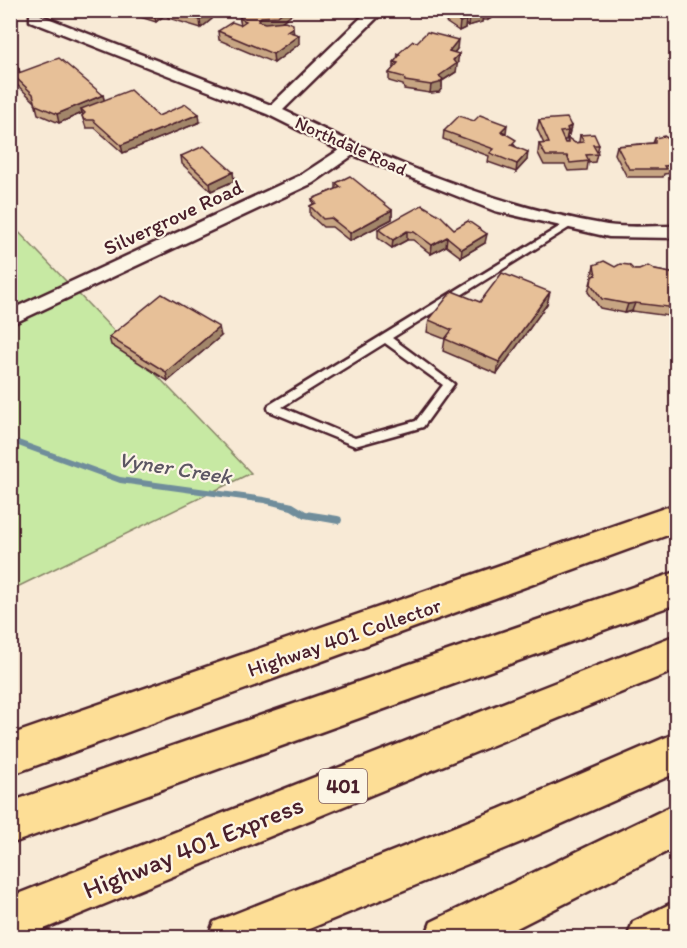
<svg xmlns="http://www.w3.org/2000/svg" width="687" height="948" font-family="Itim,sans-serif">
	<rect width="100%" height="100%" fill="#f8ead6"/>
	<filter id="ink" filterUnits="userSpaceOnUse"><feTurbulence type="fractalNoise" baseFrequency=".0167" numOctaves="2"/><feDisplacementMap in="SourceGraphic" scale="12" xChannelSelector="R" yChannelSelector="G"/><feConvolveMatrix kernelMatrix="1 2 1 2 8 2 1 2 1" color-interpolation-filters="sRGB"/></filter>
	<g filter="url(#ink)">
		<path fill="#c7e9a3" stroke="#888467" stroke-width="1.5" d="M11,224L251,473L11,590Z"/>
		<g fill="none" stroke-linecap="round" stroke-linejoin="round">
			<path fill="#6f8d9b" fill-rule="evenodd" d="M10,437L120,477L264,497L293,503L306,511L338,516L341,517L342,520L341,523L338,524L304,518L291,510L264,503L120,483L10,443Z"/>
			<g stroke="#4a1f2b" stroke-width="5">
				<path id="lane" d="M572,219L575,220V224L392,338L454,384L423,427L355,446L269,411L268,408L269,405ZM385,343L443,385L416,421L355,438L282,407Z"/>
			</g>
			<g stroke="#4a1f2b" stroke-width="5">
				<path id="street" d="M369,10H385L283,110C386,160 494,206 607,225C629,228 654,226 676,226V238L609,237L495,211L353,155L313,183L10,325V310L301,175L339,150L267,114L30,21V15H40L271,105Z"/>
			</g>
			<g stroke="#4a1f2b" stroke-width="5">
				<g id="highway">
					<path d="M676,504V532L10,775V735Z"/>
					<path d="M676,572V604L10,844V802Z"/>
					<path d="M676,635V670L22,938H10V897Z"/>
					<path d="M676,733V773L521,842L287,938H208L214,922L499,809Z"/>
					<path d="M676,804V847L497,938H425L431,922Z"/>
					<path d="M676,901V938H627L633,922Z"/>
				</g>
			</g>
			<use href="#lane" fill="#fcf5e5" fill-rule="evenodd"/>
			<use href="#street" fill="#fcf5e5" fill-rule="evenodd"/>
			<use href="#highway" fill="#fdde96" fill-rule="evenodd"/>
		</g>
		<g fill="#c7a583" stroke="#4a1f2b" stroke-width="1.5">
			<path d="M116,10H138L128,16Z"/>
			<path d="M139,10H210L211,11L212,19L201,28L168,18L167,15L166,14L156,22L140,17Z"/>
			<path d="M243,10H297L282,21L293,33L299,44L274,63L219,40L218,31L241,25L240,21L239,13Z"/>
			<path d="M436,10H500V13L488,20H482V22L468,26L465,24V28L459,31L447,23Z"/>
			<path d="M457,49L454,53L458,63L456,64V72L442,81V88L439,92L430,93L404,89L403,85L389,81V73L394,68V62L397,59L398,54Z"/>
			<path d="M10,61L19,69L20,73L103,95L104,100L158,116L200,122L123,153L95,128H86L82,116L83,115L82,113L59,123L38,114L35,102L16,84L14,81L10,82Z"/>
			<path d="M539,120L571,126L569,135L567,136L566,140H564L565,143H567L568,138L575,143L579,142L580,135L599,145L595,162L588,163L587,170L568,171L565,165H544L538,153L539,144H544L537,129Z"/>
			<path d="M444,131L505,134L527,160L516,172L488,162L489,156L443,139Z"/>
			<path d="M655,138L676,140V180L672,173L664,174L663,177H627L615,154L617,146L653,143Z"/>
			<path d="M181,156L233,172L234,181L211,191L182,164Z"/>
			<path d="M336,183L392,210V219L350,241L332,227H323L310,215V206L313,204L312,199L336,189Z"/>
			<path d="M378,229H454L485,243L461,257L446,246L431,254L413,240H407L392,248L378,238Z"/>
			<path d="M594,265L615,267L634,270H655L676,274V317L632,311L625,313L600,308L588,292L592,277V274Z"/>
			<path d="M480,302L547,304L497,374L443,351L445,339L427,332L429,320Z"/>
			<path d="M221,336L168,381L111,345L109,337Z"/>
		</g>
		<g fill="#a2866a" stroke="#4a1f2b" stroke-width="1.5">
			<path d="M127,10H138L128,16Z"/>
			<path d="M158,10H165L166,14L156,22L154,14Z"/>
			<path d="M285,10H297L278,24L262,26L258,21L261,17Z"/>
			<path d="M490,10H500V13L488,20L489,11Z"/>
			<path d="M211,11L212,19L201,28L200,20Z"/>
			<path d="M483,14L482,22L468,26L469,17Z"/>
			<path d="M466,20L465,28L459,31L460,22Z"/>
			<path d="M293,27L294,36L287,31Z"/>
			<path d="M299,35V44L274,63L273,54Z"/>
			<path d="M458,40L457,49L448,60L449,51Z"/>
			<path d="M459,54L456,72L442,81V88L439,92L430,93L431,85Z"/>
			<path d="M19,69L21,78L13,75L14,81L10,82V73Z"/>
			<path d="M103,95L105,104L81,109L82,113L59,123L57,114Z"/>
			<path d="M199,114L200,122L123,153L121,145Z"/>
			<path d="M507,125L506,133L501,131Z"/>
			<path d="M571,126L569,135L567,136L568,131L567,128Z"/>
			<path d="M528,152L527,160L516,172L517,164Z"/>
			<path d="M233,172L234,181L211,191L210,183Z"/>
			<path d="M392,210V219L350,241V233Z"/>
			<path d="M407,231V240L392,248L393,240Z"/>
			<path d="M487,234L485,243L461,257L462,249Z"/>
			<path d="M447,237L446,246L431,254L432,245Z"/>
			<path d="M550,292L547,304L497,374L499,362Z"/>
			<path d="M635,303L632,311L625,313L628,304Z"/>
			<path d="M219,327L221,336L168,381L166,372Z"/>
		</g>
		<g fill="#e7c098" stroke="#4a1f2b" stroke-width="1.5">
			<path d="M143,10H158L154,14Z"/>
			<path d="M170,10H210L211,11L200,20Z"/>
			<path d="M243,10H285L278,16L261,17L258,21L265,23L285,21L293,24V27L287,31L299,35L273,54L218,31L232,22L240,25L246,21L241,19L239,13Z"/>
			<path d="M444,10H490L480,12L483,14L469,17L461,12L455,13L466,20L460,22L448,14Z"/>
			<path d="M427,32L458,40L449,51L459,54L453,60L456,64L439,76L443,79L439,83L431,85L405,81L404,77L389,73L398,63L394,62L400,55L398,54L413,41L417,42Z"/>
			<path d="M59,58L103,95L57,114L36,105L33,94L13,75Z"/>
			<path d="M10,61L19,69L10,73Z"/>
			<path d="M130,90L158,116L186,104L199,114L121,145L93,120H84L82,116L85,113L81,109Z"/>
			<path d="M480,115L507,125L501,131L516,140L511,145L528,152L517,164L490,153L494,149L444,131L459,116L474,121Z"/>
			<path d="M567,118L571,126L567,128L568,131L560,132L565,143H568V138L575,143L584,142L580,135L594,134L599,145H593L598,154L586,155L589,161L570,163L567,156H546L539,144L549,143L539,120Z"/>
			<path d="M664,136L672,141L676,140V167L675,165L664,166L666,169H629L617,146L655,143V138Z"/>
			<path d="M204,146L233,172L210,183L181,156Z"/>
			<path d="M350,176L392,210L350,233L331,218L323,219L310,206L316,203L312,199L341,187L336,183Z"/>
			<path d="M422,205L441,216L454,229L468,221L487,234L462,249L447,237L432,245L414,232L407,231L393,240L378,229Z"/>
			<path d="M604,261L615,267L620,264L629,265L634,270H639L648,266L655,270L676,274V308L635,303L628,304L602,299L591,284L592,277L596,275L594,265Z"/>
			<path d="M502,273L550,292L499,362L445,339L452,330L429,320L452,291L480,302Z"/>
			<path d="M162,294L219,327L166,372L109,337Z"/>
		</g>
	</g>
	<g text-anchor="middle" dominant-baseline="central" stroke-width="4.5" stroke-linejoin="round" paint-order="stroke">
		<g font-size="18" fill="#4a1f2b" stroke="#fcf5e5">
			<text transform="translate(351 146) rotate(24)">Northdale Road</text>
		</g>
		<rect fill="#fcf5e5" stroke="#7f5f63" stroke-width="1.5" x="319" y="769" width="48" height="34" rx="4.5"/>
		<g font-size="20" font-weight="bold" fill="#4a1f2b">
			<text x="343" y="786">401</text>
		</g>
		<g font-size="21" fill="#4a1f2b" stroke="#fcf5e5">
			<text transform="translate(173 217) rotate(-25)">Silvergrove Road</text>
			<text transform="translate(344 637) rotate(-19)">Highway 401 Collector</text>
		</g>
		<g font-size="22" font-style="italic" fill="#5c5663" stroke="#fcf5e5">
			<text transform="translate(175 468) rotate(9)">Vyner Creek</text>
		</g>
		<g font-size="26" fill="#4a1f2b" stroke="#fcf5e5">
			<text transform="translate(193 847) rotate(-22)">Highway 401 Express</text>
		</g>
	</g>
	<rect width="687" height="948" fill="none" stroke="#fcf5e5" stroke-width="36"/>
	<rect x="18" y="18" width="651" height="912" fill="none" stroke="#4a1f2b" stroke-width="2" filter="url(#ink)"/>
</svg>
